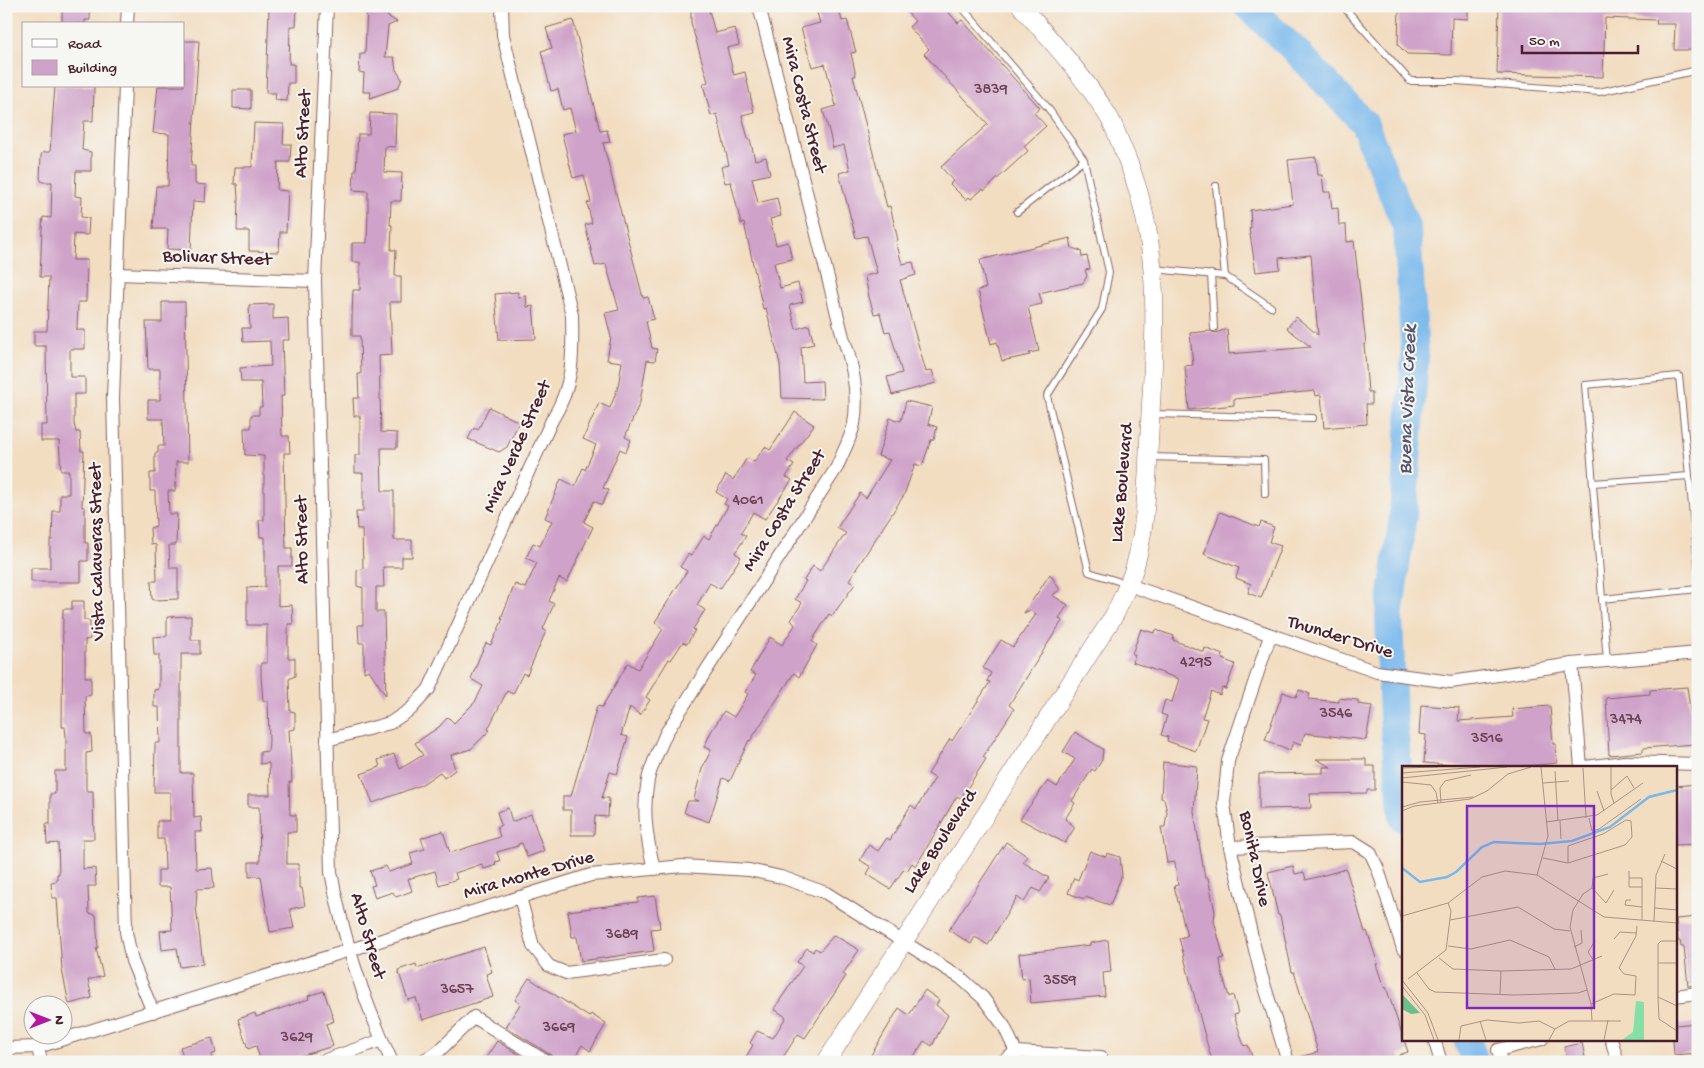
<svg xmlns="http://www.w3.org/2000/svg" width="1704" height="1068" font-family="'Gochi Hand',sans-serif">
	<rect width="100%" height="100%" fill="#f6f6f2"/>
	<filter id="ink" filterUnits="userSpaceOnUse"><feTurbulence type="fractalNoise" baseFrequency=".02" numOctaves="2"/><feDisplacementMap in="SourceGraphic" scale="10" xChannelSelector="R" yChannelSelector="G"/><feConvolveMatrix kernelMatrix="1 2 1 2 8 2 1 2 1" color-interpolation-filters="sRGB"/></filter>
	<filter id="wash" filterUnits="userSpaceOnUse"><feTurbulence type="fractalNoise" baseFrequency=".0096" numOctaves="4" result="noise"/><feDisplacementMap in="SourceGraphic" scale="20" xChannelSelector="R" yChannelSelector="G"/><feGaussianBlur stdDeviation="1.12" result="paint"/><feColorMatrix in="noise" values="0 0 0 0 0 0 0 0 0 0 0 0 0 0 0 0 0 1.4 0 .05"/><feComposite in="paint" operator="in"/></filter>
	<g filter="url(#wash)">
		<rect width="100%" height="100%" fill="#f2ddc1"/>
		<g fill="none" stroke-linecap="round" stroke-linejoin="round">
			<g stroke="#78b8ec" stroke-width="28">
				<path d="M1247,6L1295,50L1364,123L1407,229L1415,356L1403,515L1389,617L1393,717L1403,818"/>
				<path d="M1467,1039L1475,1062"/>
			</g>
		</g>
		<g id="blocks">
			<g fill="#cfa2c9">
				<path d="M62,6H90V20H85V24H62Z"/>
				<path d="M367,6H388L387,16L397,22L388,26L385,57H394L396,70L402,79L398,88L370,98L371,92H363L364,73L359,72L360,54H365Z"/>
				<path d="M691,6H708L715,33L735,28L739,45L727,48L734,75L745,72L754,112L742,115L748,139H750L755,160L766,157L770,174L752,178L758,203L777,198L781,216L770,219L776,245L788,242L792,259L774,263L780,288L798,283L803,302L790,305L796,329L809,325L814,344L801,347L803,382L822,381L823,399L782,398L780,364L766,308L763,309L744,223L741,224L731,182L725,183L721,167L729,165L717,114L711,116L703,84L708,82L691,23Z"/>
				<path d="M815,6H838L842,21L847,20L856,52L851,53L856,76H853L887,207L890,206L898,240L896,241L902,264L913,262L916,275L900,280L926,372L932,370L936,383L892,395L887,377L902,373L890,331L885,332L880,313L874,314L869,297L865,276L877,273L867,236L856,238L839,173L850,170L844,145L833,148L829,131L823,110L836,106L825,64L812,67L801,28L820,23Z"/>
				<path d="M901,6H943L958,23L962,20L1040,108L1034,113L1046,126L1024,146L1028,151L984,191L983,189L971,199L969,197L966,200L950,184L953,181L941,167L988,124L924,54L929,49L909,27L915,21Z"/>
				<path d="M1399,6H1468V19L1452,18L1451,55L1407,54L1398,45Z"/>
				<path d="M1499,6H1698V50H1674L1675,24H1656L1657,20L1605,18L1603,77L1497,74Z"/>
				<path d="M269,8L297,10L296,26H290L289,64H294V83H288L287,101L275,100L276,93H266Z"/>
				<path d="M573,20L600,131L607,130L610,142L603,143L643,298L648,297L654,319L646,321L652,348L657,349L655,361L647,360L640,402L625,437L631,440L626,452L620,449L603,488L609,490L602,505L594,501L584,522L593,527L567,582L559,578L549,601L554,604L543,629L546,631L527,675L523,673L513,694L507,691L488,729L490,730L471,749L451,755L455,770L444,778L440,772L421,785L373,803L361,774L380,767L378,760L394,754L400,769L423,755L415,743L439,727L448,717L454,723L475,702L483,686L471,679L479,658L486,643L491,645L503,619L501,618L515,584L525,588L537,563L526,558L533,543L540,546L552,521L545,518L561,479L575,486L583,468L585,470L596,445L583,439L599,403L610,408L618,387L622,362L607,360L611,337L605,313L619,310L606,264L595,266L585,225L592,223L587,203L591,202L584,175L573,178L562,134L576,131L570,108L563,110L558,89L551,91L541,51L552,48L546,28Z"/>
				<path d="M184,41H199L191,166H195V184L206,185L205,202L193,201L191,250L167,249L168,229H153L156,186H168L169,134L153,133L158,86H184Z"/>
				<path d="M55,86H94L93,121H84L82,150L91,152V171H76L75,196L82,197L81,217L89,218L88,235L74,234L73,260H87L86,302H78L77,330H85V349H70V377H85V394H74V424L76,432H80L81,451H84L82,507H85V543H88V561H81V582H31V568H50V540H52L53,511H60V494H69V471H61L59,441H41V425H47L46,346H34V331H47L49,277H40L42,229L43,217L51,218L52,182H42L40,178L41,155L43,152H50Z"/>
				<path d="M233,90H251V109L233,108Z"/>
				<path d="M370,113L396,114L395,147L385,146L384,172L402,173L401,201H391L390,225H392L391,250H396L395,276H401V302H390L392,355L379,356L381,432L397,433V448H381L382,491H394V540H412V557H402V567H383L384,587H376V612H384L386,696L369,670L364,672V643H359L358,625H363V588L357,586V570L363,569L362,529H357L356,512H363V473H355V455H360V416H354L353,398H359L358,374H361L360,336H352V318L353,290H360V262H352V243H367L368,209V191L353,190L354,171H356L358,134H369Z"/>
				<path d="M254,123L284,124L283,144H291L290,162H278L277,190L288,191L286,232H280L279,252L249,251V231H237L238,199L237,184H234L235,167H252Z"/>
				<path d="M1316,157L1318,175H1322L1324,192H1330L1332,209L1338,208L1339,225H1346L1347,242L1354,241L1366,344H1364L1368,392H1372V404H1366L1367,424L1324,428L1321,395L1316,396L1315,391L1234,399V405L1189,410L1185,366L1193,365L1190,333L1210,331L1215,333L1227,329L1229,354L1311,347L1287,328L1296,317L1318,335L1311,255L1279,258L1280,269L1256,272L1249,228H1251L1250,210L1293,204L1288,160Z"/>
				<path d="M1070,238L1072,248L1081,251L1082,257L1087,256L1090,269L1085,270L1087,276L1083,283L1039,293L1042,304L1028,307L1039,351L1029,353L1030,355L1002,361L997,342L991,344L978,290L986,288L980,260Z"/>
				<path d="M518,292V297L526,296L527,307L533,306L536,339L499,340L495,294Z"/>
				<path d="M162,302H185L188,462H176L175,491H168L169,514H177L176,545H169L170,568H178V599L154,600L152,599L151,581H157L156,545L151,544L150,528L156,526L155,491H150V473H155V453H158V446H164L163,419H148V400H160V369H148L146,322H162Z"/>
				<path d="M273,304V319L288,318L289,340H282L284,396H281L282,436H289L290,453H284L286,548H292V566H278V606L292,605L293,624H288V658H295V676L289,679L290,711L295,712V729L289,730L292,782H289L290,815H296V832H287V864H299V888H302L305,906L290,909L294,928L270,932L261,876L249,877V862H260L259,807H248V795H270L269,763L260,764V752L268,751L269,741L268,701H263L261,676V663H267V625H247V588L265,587V537H260L259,520H264V456L245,455L244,428H251V415H259V407H262L261,382H241L240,368L271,366L270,341L243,342L242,328H250L249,305Z"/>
				<path d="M906,401L932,407L928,424L937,427L934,440H931L922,466L915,464L904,495L849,580L855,584L832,616L829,614L812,641L817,645L799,677L794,673L750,741L749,740L730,781L723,778L709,822L687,814L684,812L688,801H699L694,799L702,769L711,750L704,747L711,732L724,711L734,717L748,694L745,692L756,675L750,672L770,637L782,645L795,625L791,620L802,603L795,599L806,581L804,580L813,566L820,571L846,533L837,528L860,493L866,498L890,460L878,456L890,418L901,421Z"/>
				<path d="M489,407L519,422L507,447L499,452L468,439L474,428L478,430Z"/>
				<path d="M795,412L814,425L787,461L794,465L786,477L792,480L765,519L753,512L741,533L746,536L735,553L741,557L720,589L710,583L697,605L705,610L693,629L695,630L687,644L683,642L671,660L669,659L646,697L650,700L640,715L630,707L621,735L628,737L623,754L617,774L610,772L602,798H609L608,817L595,816L594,835H571V810H563V796H571L597,706L602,707L628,663L638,669L663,629L655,622L687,571L680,567L688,554L691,556L704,536L709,539L728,506L724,504L727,499L716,492L726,475L733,480L747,458L754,462L765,447L770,450Z"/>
				<path d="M1220,512L1259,527L1261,522L1274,527L1269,542L1281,546L1261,598L1248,593L1251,584L1236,578L1239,568L1204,554Z"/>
				<path d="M1050,574L1060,590L1052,595L1068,605L1059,618L1062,621L1009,705L1014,709L983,757L986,759L961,798L957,796L916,866L912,863L907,871L904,869L890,889L867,874L871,867L860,860L869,845L878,851L887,838L890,840L911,805L916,809L935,778L928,774L950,739L952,741L990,682L987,681L991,673L983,668L1001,640L1013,647L1036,614L1030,610L1024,613Z"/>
				<path d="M72,601H84V620H90V639L85,640V677H91V695L85,696L86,734H91L92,752L86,753V791H93L94,839H83V869L95,868L96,886H88L89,913L96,915L98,948H96L103,976L88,980L92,998L69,1004L62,970L57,898H52L51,882L57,881V874H59L58,843L47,844L46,824H50V794H55V771H66V737L65,727H62L63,609H72Z"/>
				<path d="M191,616V640H200V654H181V773H193L194,818L201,817L202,832H195L196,869L212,868L214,888L197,889L196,907L203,964L180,967L177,948L162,950L160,931L172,930L170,887H158V870H165L164,839H157V821H170V792H154L155,743H160L159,707H154V690L159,689V655H154L153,637L167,636V617Z"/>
				<path d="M1141,629L1154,633L1156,630L1174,636L1173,640L1204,652L1205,648L1223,655L1222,659L1235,664L1226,689L1222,688L1220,695L1211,691L1202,718L1207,719L1196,751L1167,741L1168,737L1161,735L1167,716L1161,714L1165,700L1172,702L1179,679L1132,662L1135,655L1132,654Z"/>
				<path d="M1687,687L1695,744L1643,748V752L1609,755L1606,698L1650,694V690Z"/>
				<path d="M1299,690L1310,694L1308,699L1339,702V698L1358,700V704L1372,706L1366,740L1305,733L1300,745L1293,742L1290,750L1265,740L1283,692L1296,697Z"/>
				<path d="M1421,705L1459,708L1458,721L1513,717L1512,709L1550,706L1553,744H1556L1557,763L1519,767H1471L1424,763L1426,735L1419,734Z"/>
				<path d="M1075,732L1103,749L1102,760L1095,771L1092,769L1072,801L1075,803L1065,819L1075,827L1065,843L1020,819L1048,781L1057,787L1075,759L1063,752Z"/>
				<path d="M1316,759H1366V766H1375V790H1367V793L1310,794L1311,808L1259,809V774L1323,773V767H1331Z"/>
				<path d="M1163,762L1197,766L1194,812L1205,878H1208L1215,912L1214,921L1224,958L1220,959L1222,973L1229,997L1233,995L1238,1014L1234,1015L1244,1046L1248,1045L1254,1062H1221L1219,1058L1212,1061L1206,1040L1179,938L1187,936L1174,886L1178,885L1175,862L1167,863L1161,827H1165L1167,812L1164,799L1161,798Z"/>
				<path d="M1698,784V844L1675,845V786Z"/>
				<path d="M508,808L512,822L531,814L544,851L527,857L522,843L518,844V846L497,852L500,861L495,862L496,865L484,869L482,864L455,873L457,879L439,885L435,871L408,879L412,891L396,897L393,892L375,898L371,886L375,885L370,871L386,866L389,872L413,864L410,853L425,849L421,838L443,831L450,853L500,837L497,827L501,825L497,812Z"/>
				<path d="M1006,842L1027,856L1023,862L1049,878L1040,892L1033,888L1024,902L1017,897L988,945L975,937L971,944L949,930Z"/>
				<path d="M1090,851L1106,857L1107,853L1120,857L1122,875L1110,905L1085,897L1084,899L1068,893L1074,878L1078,880Z"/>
				<path d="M1293,866L1295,874L1304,872L1306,880L1346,869L1365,932L1367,931L1378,964H1376L1384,988L1386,987L1408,1052L1399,1055L1401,1062H1296V1058L1318,1052L1294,972H1292L1280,915H1278L1268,872Z"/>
				<path d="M655,896L660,928L651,929L654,951L581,961L577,937H572L568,911L638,902V898Z"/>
				<path d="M1698,917V985L1688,986L1684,947H1681L1680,941H1678L1676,919Z"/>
				<path d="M834,935L859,950L843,974L846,976L805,1038L798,1034L780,1062H743L753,1045L750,1043L757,1031L773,1038L786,1017L774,1009L803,966L797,962L807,948L813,952L815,948L820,951Z"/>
				<path d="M1108,940L1111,972L1103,973L1105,996L1031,1003L1029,978L1022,979L1019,954L1090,945V943Z"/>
				<path d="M484,947L492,972L486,974L493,997L423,1020L416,998L408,1000L398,970L416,964L417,968Z"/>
				<path d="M529,978L589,1017L591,1014L606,1024L590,1051L582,1045L572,1062H555L551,1055L506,1027L520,1004L515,1000Z"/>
				<path d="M925,990L939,1000L936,1005L948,1015L932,1046L924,1041L910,1062H867L899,1008L909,1015Z"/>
				<path d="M324,991L334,1021L326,1024L333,1046L281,1062H261L256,1046L248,1049L238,1019L255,1013L256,1017L309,999L308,996Z"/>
				<path d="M1698,1023V1053L1674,1055L1673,1039H1675V1025Z"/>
				<path d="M212,1038L216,1053L211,1055L213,1062H185L180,1047Z"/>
				<path d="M497,1041L531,1062H483Z"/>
				<path d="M1582,1043L1586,1062H1568L1564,1047Z"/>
			</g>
		</g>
	</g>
	<g filter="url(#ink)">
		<use href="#blocks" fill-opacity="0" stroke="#856260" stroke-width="1"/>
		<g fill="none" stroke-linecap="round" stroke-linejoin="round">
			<g stroke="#856260" stroke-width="8">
				<g id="lane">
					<path d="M961,6L1048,108L1084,160L1109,272L1102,309L1047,396L1089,572L1127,584"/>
					<path d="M1343,6L1410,81H1457L1599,92L1698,70"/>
					<path d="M1216,186L1225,276"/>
					<path d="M1017,212L1084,160"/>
					<path d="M1154,269L1225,276L1271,307"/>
					<path d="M1211,274L1214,328"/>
					<path d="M1152,414L1313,418"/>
					<path d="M1149,457L1264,460L1265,494"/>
					<path d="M1593,483L1689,476"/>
					<path d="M1602,599L1698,589"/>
					<path d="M1607,661L1585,385L1679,376L1698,565"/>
				</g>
			</g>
			<g stroke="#856260" stroke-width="14">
				<g id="street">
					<path d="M327,6L315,281L331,872C343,937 364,1002 392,1062"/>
					<path d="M127,24L128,6"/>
					<path d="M125,86L113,398L126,932L132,961L153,1012"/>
					<path d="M117,274L315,281"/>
					<path d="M1129,585L1377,672L1451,682L1572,664L1698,653"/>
					<path d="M1270,636L1228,761L1224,803L1230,847L1261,974L1288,1062"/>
					<path d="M1572,664L1581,767"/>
					<path d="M327,740L390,723L411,709L429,689L552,420C574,385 573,355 572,315L503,35L502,6"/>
					<path d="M1585,767L1625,762L1698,764"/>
					<path d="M1230,847L1354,842L1370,852L1378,869L1403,949"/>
					<path d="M654,869C647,840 642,810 648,780C651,765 660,748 666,733L837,467C842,454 851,438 854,424C859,394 853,365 843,337L759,6"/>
					<path d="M520,897L533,946L549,966L566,973L664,960"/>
					<path d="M1675,996L1698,993"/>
					<path d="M1434,1039L1441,1062"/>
					<path d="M1611,1039L1618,1062"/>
					<path d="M38,1047L41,1062"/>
					<path d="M6,1048L38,1047L591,875L683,866L749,870L781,877L826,893L961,978L983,998L1004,1026L1016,1052"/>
					<path d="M1016,1052L1101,1057L1102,1062"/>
					<path d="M320,1062L382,1040"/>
					<path d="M420,1062L438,1052L474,1017L547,1062"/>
					<path d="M1002,1062L1016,1052"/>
					<path d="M1501,1062L1498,1050L1542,1039"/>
				</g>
			</g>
			<g stroke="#856260" stroke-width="19">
				<path id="secondary" d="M826,1062L1115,614C1122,598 1130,583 1135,566C1148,520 1147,470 1150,423C1155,328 1163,244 1125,154C1120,143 1116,130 1110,119C1086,78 1053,43 1021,6"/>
			</g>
			<use href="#lane" stroke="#fff" stroke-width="6"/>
			<use href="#street" stroke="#fff" stroke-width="12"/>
			<use href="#secondary" stroke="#fff" stroke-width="18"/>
		</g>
	</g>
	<g text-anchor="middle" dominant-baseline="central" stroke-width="4" stroke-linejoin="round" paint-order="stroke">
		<g font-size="16" fill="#6b4052">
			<text x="991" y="90">3839</text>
			<text x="748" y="501">4061</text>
			<text x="1196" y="663">4295</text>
			<text x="1336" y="714">3546</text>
			<text x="1626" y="720">3474</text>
			<text x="1487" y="739">3516</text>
			<text x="622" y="935">3689</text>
			<text x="1060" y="981">3559</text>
			<text x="457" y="990">3657</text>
			<text x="559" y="1028">3669</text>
			<text x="297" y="1038">3629</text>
		</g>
		<g font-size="19" fill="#4a1f2b" stroke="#f6f6f2">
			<text transform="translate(803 105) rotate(76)">Mira Costa Street</text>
			<text transform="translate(304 134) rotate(-87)">Alto Street</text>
			<text transform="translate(217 259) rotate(2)">Bolivar Street</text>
			<text transform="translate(518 447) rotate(-66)">Mira Verde Street</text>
			<text transform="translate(1123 483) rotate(-85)">Lake Boulevard</text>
			<text transform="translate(785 511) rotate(-58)">Mira Costa Street</text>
			<text transform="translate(303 540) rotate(-91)">Alto Street</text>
			<text transform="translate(98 552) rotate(-91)">Vista Calaveras Street</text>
			<text transform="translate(1340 638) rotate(17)">Thunder Drive</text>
			<text transform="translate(941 842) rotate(-57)">Lake Boulevard</text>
			<text transform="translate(1254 859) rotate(78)">Bonita Drive</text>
			<text transform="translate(529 876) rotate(-16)">Mira Monte Drive</text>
			<text transform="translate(367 936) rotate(74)">Alto Street</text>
		</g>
		<g font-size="20" font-style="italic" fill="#5a556f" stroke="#f6f6f2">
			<text transform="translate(1409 400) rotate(-88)">Buena Vista Creek</text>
		</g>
	</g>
	<g transform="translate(1402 766)">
		<rect width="275" height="275" fill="#f2ddc1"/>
		<path d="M234,235L242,236V274H220L231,266Z" fill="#86e0a6"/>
		<path d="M0,228L18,247L9,248L0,243Z" fill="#6cbe8b"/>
		<path fill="none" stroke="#78b8ec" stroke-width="2.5" d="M0,102L18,116L45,111L54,106L80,81L92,76L138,78L170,75L208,61L247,31L275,24"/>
		<path fill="none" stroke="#af9185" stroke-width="1" d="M209,1V28L212,37M0,2L36,1M181,2L184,52M153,5L156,55M0,7L78,1M0,12L105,1M0,16L29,19L34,26L36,37M141,17L167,15M209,24L225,10L232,22M195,25L202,45M39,37L38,22L43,15L69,9M0,41L18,36L71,31M0,45L12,40L68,33L85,25L106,8L129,1M187,52L190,65L197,63L239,33M158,55L159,73M144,56L195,49L241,17M141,92L166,97L223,79L230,71L229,55L224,54L201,68L166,80V97M259,95L275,103M227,105V121H240M135,109L146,70L139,1M227,112H240V154M190,122L181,128L171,144L168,161L189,238L190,254M190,122L204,137L212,124M190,122L191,112L206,108M254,122L275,123M229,134H224L223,139L240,141M253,142L275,144M0,150L46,137L80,111L103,105L135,109L202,151L275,157M48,154L116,141L152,163L168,165M252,155L254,109L263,88M212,173L218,166L234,167M275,175H259L256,178V231L257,253L275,265M46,180L69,183L108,174L147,191L153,203M172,181L180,177L179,164M37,192L51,203L99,205L169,203L200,190M192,195L186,186L193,175M256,197H275M15,207L27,223L33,226L112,229L176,227L185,224M6,213L44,184L49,145L46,137M0,214L26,247L36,274M0,220L23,249L32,274M98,228L99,205M256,231L275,240M189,238L212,228L233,229L234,210L222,208L217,202L234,170L235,160M78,255L84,274M57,274L59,260L85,254L117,257L137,255L153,263M147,274L153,263L167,255H219M202,274L206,254"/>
		<path fill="#7b2cbf" fill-opacity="0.15" stroke="#7b2cbf" stroke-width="2.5" d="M65,40H192V242H65Z"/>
		<rect width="275" height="275" fill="none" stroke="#4a1f2b" stroke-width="2.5"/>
	</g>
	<rect width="1704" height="1068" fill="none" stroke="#f6f6f2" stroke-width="25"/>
	<rect x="22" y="22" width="162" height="65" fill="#f6f6f2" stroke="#b1a0a2"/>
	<rect x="32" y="39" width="25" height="8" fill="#ffffff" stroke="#b1a0a2"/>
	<text x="68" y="48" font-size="15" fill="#4a1f2b">Road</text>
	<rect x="32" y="60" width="25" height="15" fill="#cfa2c9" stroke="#b1a0a2"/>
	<text x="68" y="72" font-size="15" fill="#4a1f2b">Building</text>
	<g transform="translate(48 1020) rotate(90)"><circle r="24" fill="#f6f6f2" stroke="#b1a0a2"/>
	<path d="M0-4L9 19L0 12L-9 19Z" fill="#b5179e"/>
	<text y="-8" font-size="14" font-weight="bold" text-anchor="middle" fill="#4a1f2b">N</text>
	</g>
	<path d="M1522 45v8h116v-8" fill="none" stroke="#4a1f2b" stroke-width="2.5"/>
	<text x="1529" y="45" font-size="15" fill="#4a1f2b" stroke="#f6f6f2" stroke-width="4" paint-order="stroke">50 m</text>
</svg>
